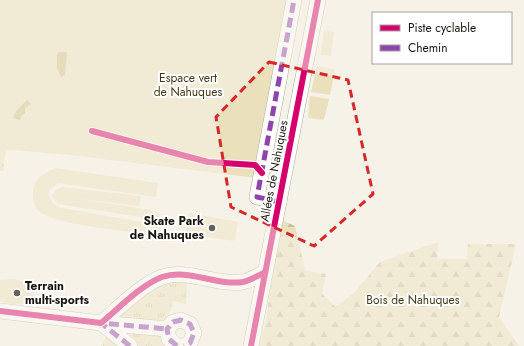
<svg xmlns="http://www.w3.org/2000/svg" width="524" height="346" font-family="Jost,sans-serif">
	<defs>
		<pattern id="grass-tufts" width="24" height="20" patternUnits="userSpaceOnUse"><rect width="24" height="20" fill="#eae0bc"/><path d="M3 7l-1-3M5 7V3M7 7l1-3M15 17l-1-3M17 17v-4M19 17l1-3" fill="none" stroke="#c8bfa0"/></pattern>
		<pattern id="forest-firs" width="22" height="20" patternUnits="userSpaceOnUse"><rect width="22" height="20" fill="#eae0bc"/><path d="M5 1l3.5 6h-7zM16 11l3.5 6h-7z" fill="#c8bfa0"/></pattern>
	</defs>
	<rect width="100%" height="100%" fill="#f5f2e7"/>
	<g fill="url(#grass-tufts)">
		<path d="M0,149L6,150L3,171H0Z"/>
		<path d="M187,282L186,304L173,301L171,310L158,327L119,319L125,310L157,283Z"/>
		<path d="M131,329L159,335L164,346H134L128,342Z"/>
		<path d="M106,337H113L124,346H101Z"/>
	</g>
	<path fill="url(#forest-firs)" d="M279,219L295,226L305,270L326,274L322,294L336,307L355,292L380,262L438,242L437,259H467L468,244H516L499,317L519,346H259L266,320Z"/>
	<g fill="#eae0bc">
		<path d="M0,0H291L256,178L71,155L0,149Z"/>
		<path d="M324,31L334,32L331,56L321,55Z"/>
		<path d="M317,66L335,69L330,95L311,92Z"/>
		<path d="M310,96L329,99L324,120L308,118Z"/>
		<path d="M55,168L158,183L156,197L58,183L50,189L48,195L54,205L62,208L141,222L143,220L140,217L58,204L52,196L56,190L62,187L141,196L139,206L74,198L151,210L159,213L162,224L159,229L146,234C120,230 61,225 41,213C35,209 32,199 33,191C34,179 44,173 55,168Z"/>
		<path d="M189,213L238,222L235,241L186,234Z"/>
		<path d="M14,279L36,286L31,304H11L0,301V280Z"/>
	</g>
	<g fill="#cec088">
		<path d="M59,52H66L67,54L65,75L61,77L57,68V55Z"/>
		<path d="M27,100L31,104L25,108V113L21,116V119L20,120L13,118L16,111Z"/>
	</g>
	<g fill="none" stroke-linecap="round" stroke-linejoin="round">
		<g stroke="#aca9a1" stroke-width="16">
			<g id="minor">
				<path d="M279,202L257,197L294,0"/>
				<path d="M0,311L101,323C118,309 141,285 162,277C188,268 216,286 243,282C251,280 258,276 265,272"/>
				<path d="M130,346L101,323L167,329"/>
				<path d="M177,346L169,339L167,329L173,322L181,320L190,324L194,333L190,343L184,346"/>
				<path d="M251,346L318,0"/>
			</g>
		</g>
		<use href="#minor" stroke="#fefdfb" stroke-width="15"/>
		<g stroke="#8e44ad" stroke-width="5" stroke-dasharray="10 5" stroke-linecap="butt">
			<path d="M279,202L257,197L294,0"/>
			<path d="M130,346L101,323L167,329"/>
			<path d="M177,346L169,339L167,329L173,322L181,320L190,324L194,333L190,343L184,346"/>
		</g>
		<g stroke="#fff" stroke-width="8">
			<g id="cycleway">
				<path d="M92,131L208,162L255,165L262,173"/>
				<path d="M0,311L101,323C118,309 141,285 162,277C188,268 216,286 243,282C251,280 258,276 265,272"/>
				<path d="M251,346L318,0"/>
			</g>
		</g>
		<use href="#cycleway" stroke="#d6006c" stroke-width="6"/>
	</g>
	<path d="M0 0H524V346H0ZM269,62L348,80L373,194L314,246L231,207L216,117Z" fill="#f5f2e7" fill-opacity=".55" fill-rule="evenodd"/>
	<path fill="none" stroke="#d62828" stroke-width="3" stroke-dasharray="8 5" stroke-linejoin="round" d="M269,62L348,80L373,194L314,246L231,207L216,117Z"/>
	<g fill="#65625a" stroke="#fff" stroke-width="1.5">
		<circle cx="212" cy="228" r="4"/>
		<circle cx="17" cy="293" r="4"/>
	</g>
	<g text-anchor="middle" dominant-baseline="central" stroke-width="4" stroke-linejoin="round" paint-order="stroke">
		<g font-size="12" fill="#413817" stroke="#fff">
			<text x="188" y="78">Espace vert<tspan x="188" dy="14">de Nahuques</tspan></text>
			<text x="413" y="300">Bois de Nahuques</text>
		</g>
		<g font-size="12" fill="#17150e" stroke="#fff">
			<text transform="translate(274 171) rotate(-79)">Allées de Nahuques</text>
		</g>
		<g font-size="12" font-weight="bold" fill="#17150e" stroke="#fff" text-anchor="end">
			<text x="204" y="221">Skate Park<tspan x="204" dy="14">de Nahuques</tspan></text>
			<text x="25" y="286" text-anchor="start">Terrain<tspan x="25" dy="14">multi-sports</tspan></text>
		</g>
	</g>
	<rect x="372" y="12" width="140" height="52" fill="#ffffff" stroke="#a2a19f"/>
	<rect x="380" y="25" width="20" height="6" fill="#d6006c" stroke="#a2a19f"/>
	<text x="408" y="32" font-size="12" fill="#17150e">Piste cyclable</text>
	<rect x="380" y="45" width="20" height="6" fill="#8e44ad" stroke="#a2a19f"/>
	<text x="408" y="52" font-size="12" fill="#17150e">Chemin</text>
</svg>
